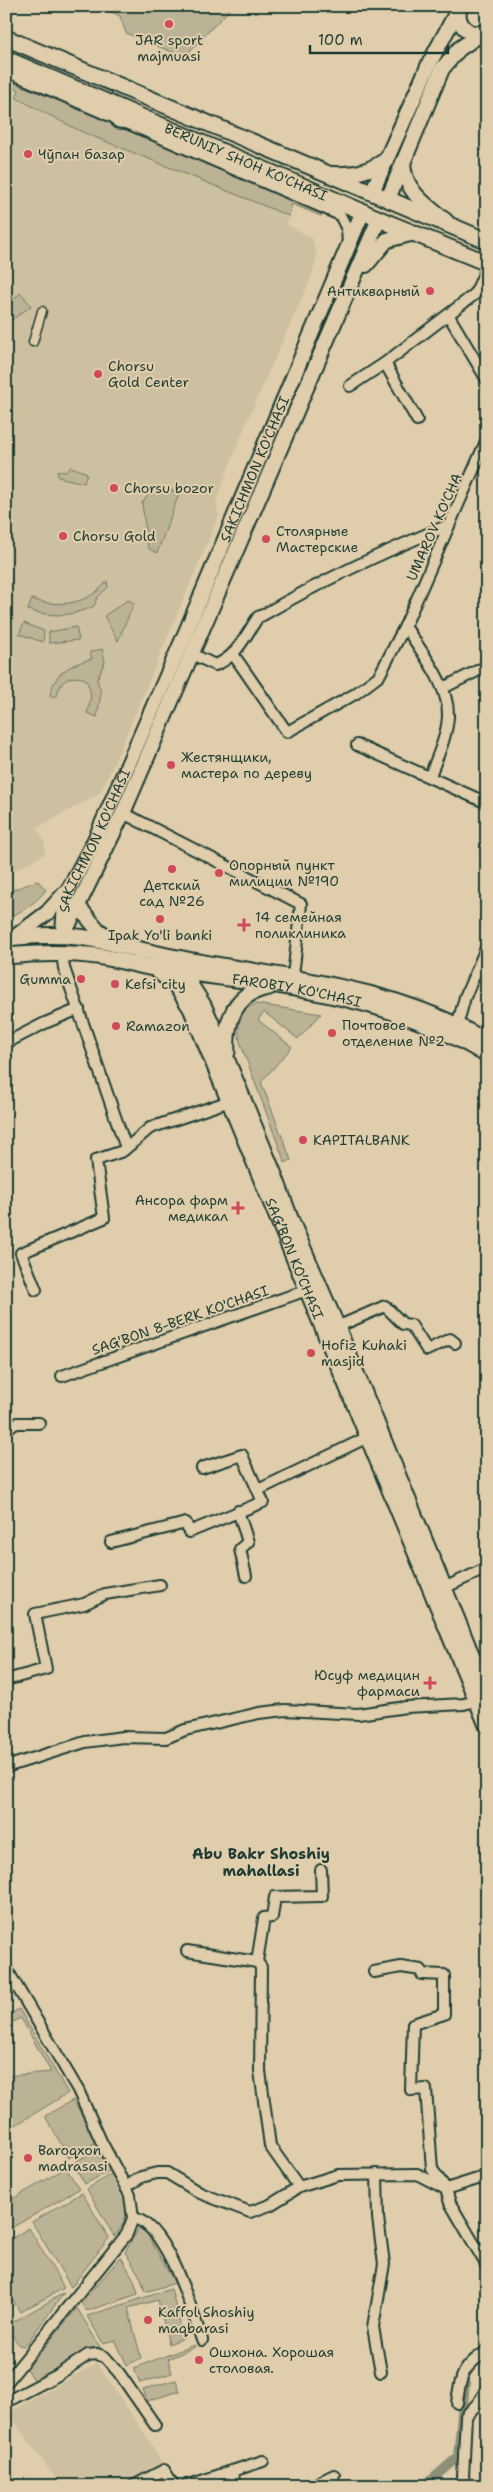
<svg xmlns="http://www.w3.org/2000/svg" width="493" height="2492" font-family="'Shantell Sans',sans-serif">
	<rect width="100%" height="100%" fill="#dfcdab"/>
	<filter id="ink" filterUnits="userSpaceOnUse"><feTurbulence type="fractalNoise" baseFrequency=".02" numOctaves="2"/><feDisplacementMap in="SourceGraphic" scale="10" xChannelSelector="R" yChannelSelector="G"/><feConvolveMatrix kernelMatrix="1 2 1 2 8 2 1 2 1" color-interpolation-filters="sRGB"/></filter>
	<g filter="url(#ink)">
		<g fill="#cdc0a0">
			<path d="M6,95L80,131L286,213L289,216L286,224L312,238L317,256L310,280L247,421L224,479L216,503L219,515L117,757L100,793L37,828L44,840L45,854L6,875Z"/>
			<path d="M97,2363L154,2448L163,2466L130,2486H61L8,2413Z"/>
		</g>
		<g fill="#bcb396" stroke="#6e7865">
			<path d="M63,6H233L184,57L126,33L120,16L101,7L80,13Z"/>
			<path d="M6,80L81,109L323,213L321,216L292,204L289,216L80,131L16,98L19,90L6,85Z"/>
			<path d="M21,293L31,306L6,324V305Z"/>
			<path d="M71,467L87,473L84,483L58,477L57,471L66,472Z"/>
			<path d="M161,490H171L179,494L157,553L148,548L142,503L151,492Z"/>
			<path d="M107,581L108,587L97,598L94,606C71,617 51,617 28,610L32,599C58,608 89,605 107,581Z"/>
			<path d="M128,600L134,603L118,641L104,616Z"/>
			<path d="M24,623L44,631L43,642L19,634Z"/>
			<path d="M76,627L79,640L49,643V632Z"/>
			<path d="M102,649L105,661L97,680L101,693L97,717L87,713C91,700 93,690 85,679C70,674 60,680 57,696L50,697C52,674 70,664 92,659L90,652Z"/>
			<path d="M38,881L46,890C35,904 22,911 6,919V892Z"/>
			<path d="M256,1004L321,1014L298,1039L264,1012L258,1020L292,1047L261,1082L291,1160L285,1163L240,1042C237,1026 238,1010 256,1004Z"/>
			<path d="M19,2009L68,2093L14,2126L6,2118V2076L51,2072L21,2018L6,2025V2017Z"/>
			<path d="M73,2100L98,2141L69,2158L45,2116Z"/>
			<path d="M99,2148L111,2170L85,2184L73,2163Z"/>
			<path d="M66,2168L79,2189L6,2231V2203Z"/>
			<path d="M113,2173C125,2195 135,2215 114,2236L87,2189Z"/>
			<path d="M82,2193L109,2238L71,2287L32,2222Z"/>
			<path d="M29,2228L64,2288L20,2312L6,2289V2242Z"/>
			<path d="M139,2228L147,2234L175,2283L145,2292L141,2278L125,2252Z"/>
			<path d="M121,2257L134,2280L138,2294L87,2311L81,2303Z"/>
			<path d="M171,2289L184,2338L169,2344L158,2300L128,2308L141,2358L127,2365L115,2340L103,2343L87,2316Z"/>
			<path d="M64,2293L25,2346L19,2345L9,2331L6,2332V2326Z"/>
			<path d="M77,2308L100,2347L35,2381L27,2369Z"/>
			<path d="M194,2345L195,2347L168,2359L172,2373L140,2383L134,2368Z"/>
			<path d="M176,2380L180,2391L147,2401L143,2389Z"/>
		</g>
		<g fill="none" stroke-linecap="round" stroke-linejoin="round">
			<path stroke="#8c8f78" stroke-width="10" d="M425,2486L458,2457L465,2382"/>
			<g stroke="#1f3d34" stroke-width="11">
				<path id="pedestrian" d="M33,342L42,311"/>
			</g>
			<g stroke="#1f3d34" stroke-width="14">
				<g id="minor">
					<path d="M6,71L340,215L347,229L348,244"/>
					<path d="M449,316L487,380"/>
					<path d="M385,363L417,420"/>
					<path d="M350,386L385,363L475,294L487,267"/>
					<path d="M405,626C421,652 449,684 448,716C447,737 437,757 430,776"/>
					<path d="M192,654L215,665C236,658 246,635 258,617L263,615C323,580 385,551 449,525"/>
					<path d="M233,654L287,732L355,694L379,676L405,626L487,439"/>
					<path d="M443,688L487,666"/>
					<path d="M357,745L487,803"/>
					<path d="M123,813L301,904L293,976"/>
					<path d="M62,953L64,968L126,1148"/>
					<path d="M456,1030L465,997L487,946"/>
					<path d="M6,1043L45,1023L79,1009"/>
					<path d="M36,1290L21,1253L104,1218L96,1160L123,1151L150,1128L230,1101"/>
					<path d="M337,1327L385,1306L403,1324L411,1325L427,1350L450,1339L455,1343"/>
					<path d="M62,1376L307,1290"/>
					<path d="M6,1427L18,1423H39"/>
					<path d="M258,1490L368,1437"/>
					<path d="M238,1511L248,1542L240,1549L246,1576"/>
					<path d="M111,1542L186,1523L189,1532L263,1502L242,1455L202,1468"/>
					<path d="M444,1588L487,1568"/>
					<path d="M6,1680L46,1669L35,1614L84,1604L105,1594L160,1585"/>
					<path d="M6,1767L85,1742L123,1737L166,1738L185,1730L259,1713L285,1710L358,1714L406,1707L464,1704L483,1699"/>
					<path d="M187,1951L257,1962"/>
					<path d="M6,1968L78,2090L101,2141L130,2195L133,2218L127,2234L6,2383"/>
					<path d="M374,1972L401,1967L421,1970L422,1974L444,1975V2014L413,2024L411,2090L426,2089L432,2169L446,2189L450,2203L487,2266"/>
					<path d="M377,2174L378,2218L384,2264L373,2327L381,2372"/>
					<path d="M126,2187L141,2177L157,2173H167L200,2193L250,2212L270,2205L299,2187L338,2175L417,2174L446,2189L487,2176"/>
					<path d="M299,2187L270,2146L260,2071L261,1967L257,1962L264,1918L272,1917L275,1897L322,1896L321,1870"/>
					<path d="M133,2218C166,2223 192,2311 202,2340"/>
					<path d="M6,2402L56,2376L88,2355L97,2354L105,2357L119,2373L155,2425"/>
					<path d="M457,2403C460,2376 463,2366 487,2351"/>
					<path d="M231,2471L236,2486"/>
					<path d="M133,2486L164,2470L174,2486"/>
					<path d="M186,2486L263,2461"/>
					<path d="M311,2486L334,2475"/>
					<path d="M466,2486L463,2477L466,2416L478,2403L487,2388"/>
				</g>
			</g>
			<g stroke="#1f3d34" stroke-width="18">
				<g id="secondary">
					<path d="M460,7C454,23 469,38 485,32"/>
					<path d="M403,163C404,191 426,205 446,221"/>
					<path d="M332,174C353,175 369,172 387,159"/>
					<path d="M372,192L429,64L460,6"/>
					<path d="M388,199L442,69L459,49L482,33"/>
					<path d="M366,265L387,240L414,233"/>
					<path d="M78,906L98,930L117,943"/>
					<path d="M65,932L123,813L379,219"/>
					<path id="s1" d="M63,935L65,901L69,889L95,840L183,639L363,211"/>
					<path d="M15,937L47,913L67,891"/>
				</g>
			</g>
			<g stroke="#1f3d34" stroke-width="19">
				<g id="primary">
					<path d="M6,38L487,241"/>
					<path id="s2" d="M6,59L391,224L487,263"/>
					<path d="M119,120L144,122"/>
					<path d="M6,938C30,936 54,934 78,937C108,940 137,950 167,956C275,978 389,983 487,1042"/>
					<path id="s3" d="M6,956C37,953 66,952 97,956C118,959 139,966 160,969C270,984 391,994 487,1055"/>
					<path d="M166,956L189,983L203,1005L216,1034L275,1177L291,1221L337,1327L487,1693"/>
					<path id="s4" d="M156,969L177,987L191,1008L487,1725"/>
					<path d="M227,1052C225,1021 235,992 269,987"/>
				</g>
			</g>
			<use href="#pedestrian" stroke="#dfcdab" stroke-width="8"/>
			<use href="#minor" stroke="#dfcdab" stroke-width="10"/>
			<use href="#secondary" stroke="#dfcdab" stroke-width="14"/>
			<use href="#primary" stroke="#dfcdab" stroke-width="15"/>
		</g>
	</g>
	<g fill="#d1495b" stroke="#dfcdab" stroke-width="2">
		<circle cx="169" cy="24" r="5"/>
		<circle cx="28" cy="154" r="5"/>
		<circle cx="430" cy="291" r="5"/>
		<circle cx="98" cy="374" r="5"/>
		<circle cx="114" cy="488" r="5"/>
		<circle cx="63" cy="536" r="5"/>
		<circle cx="266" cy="539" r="5"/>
		<circle cx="171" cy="765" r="5"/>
		<circle cx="172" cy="869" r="5"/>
		<circle cx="219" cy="873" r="5"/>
		<circle cx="160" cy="919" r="5"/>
		<path d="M241.5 917.5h5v5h5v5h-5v5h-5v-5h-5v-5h5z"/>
		<circle cx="81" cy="979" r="5"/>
		<circle cx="115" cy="984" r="5"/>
		<circle cx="116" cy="1026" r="5"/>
		<circle cx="332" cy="1033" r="5"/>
		<circle cx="303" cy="1140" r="5"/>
		<path d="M235.5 1200.5h5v5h5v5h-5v5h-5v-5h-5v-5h5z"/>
		<circle cx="311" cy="1353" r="5"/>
		<path d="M427.5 1675.5h5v5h5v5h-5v5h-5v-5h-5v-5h5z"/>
		<circle cx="28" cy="2158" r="5"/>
		<circle cx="148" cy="2320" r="5"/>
		<circle cx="199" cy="2360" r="5"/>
	</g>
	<g text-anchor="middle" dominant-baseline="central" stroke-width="4" stroke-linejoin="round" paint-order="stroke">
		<g font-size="14" fill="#1f3d34" stroke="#dfcdab" text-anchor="start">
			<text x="169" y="40" text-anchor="middle">JAR sport<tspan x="169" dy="16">majmuasi</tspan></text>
			<text x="38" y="154">Чўпан базар</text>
			<text x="420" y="291" text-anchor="end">Антикварный</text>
			<text x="108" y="366">Chorsu<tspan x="108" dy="16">Gold Center</tspan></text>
			<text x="124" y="488">Chorsu bozor</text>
			<text x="276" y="531">Столярные<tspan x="276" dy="16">Мастерские</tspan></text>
			<text x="73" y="536">Chorsu Gold</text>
			<text x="181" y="757">Жестянщики,<tspan x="181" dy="16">мастера по дереву</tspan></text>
			<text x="229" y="865">Опорный пункт<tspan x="229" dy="16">милиции №190</tspan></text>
			<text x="172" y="885" text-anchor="middle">Детский<tspan x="172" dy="16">сад №26</tspan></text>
			<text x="255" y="917">14 семейная<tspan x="255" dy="16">поликлиника</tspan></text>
			<text x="160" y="935" text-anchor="middle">Ipak Yo'li banki</text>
			<text x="71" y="979" text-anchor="end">Gumma</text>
			<text x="125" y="984">Kefsi city</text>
			<text x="342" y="1025">Почтовое<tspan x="342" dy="16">отделение №2</tspan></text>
			<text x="126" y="1026">Ramazon</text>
			<text x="313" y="1140">KAPITALBANK</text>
			<text x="228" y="1200" text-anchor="end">Ансора фарм<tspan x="228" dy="16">медикал</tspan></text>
			<text x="321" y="1345">Hofiz Kuhaki<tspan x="321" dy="16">masjid</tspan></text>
			<text x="420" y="1675" text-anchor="end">Юсуф медицин<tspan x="420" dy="16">фармаси</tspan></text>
			<text x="38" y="2150">Baroqxon<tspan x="38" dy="16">madrasasi</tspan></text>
			<text x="158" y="2312">Kaffol Shoshiy<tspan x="158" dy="16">maqbarasi</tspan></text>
			<text x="209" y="2352">Ошхона. Хорошая<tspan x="209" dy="16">столовая.</tspan></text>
		</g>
		<g font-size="14" fill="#1f3d34" stroke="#dfcdab">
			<text stroke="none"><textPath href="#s2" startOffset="261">BERUNIY SHOH KO'CHASI</textPath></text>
			<text stroke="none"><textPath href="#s1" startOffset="506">SAKICHMON KO'CHASI</textPath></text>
			<text transform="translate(434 527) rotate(-66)">UMAROV KO'CHA</text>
			<text stroke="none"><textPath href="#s1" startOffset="101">SAKICHMON KO'CHASI</textPath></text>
			<text stroke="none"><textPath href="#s3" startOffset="294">FAROBIY KO'CHASI</textPath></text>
			<text stroke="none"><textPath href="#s4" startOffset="324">SAG’BON KO’CHASI</textPath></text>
			<text transform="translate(180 1320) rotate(-19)">SAG'BON 8-BERK KO'CHASI</text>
		</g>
		<g font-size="15" font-weight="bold" fill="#1f3d34" stroke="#dfcdab">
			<text x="261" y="1854">Abu Bakr Shoshiy<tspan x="261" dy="17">mahallasi</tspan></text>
		</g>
	</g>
	<rect width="493" height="2492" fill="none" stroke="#dfcdab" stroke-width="25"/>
	<rect x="12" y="12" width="468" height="2467" fill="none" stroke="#1f3d34" stroke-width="2" filter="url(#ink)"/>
	<path d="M310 45v8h138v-8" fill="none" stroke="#1f3d34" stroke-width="2.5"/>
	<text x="318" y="45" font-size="15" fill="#1f3d34" stroke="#dfcdab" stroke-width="4" paint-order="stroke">100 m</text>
</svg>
